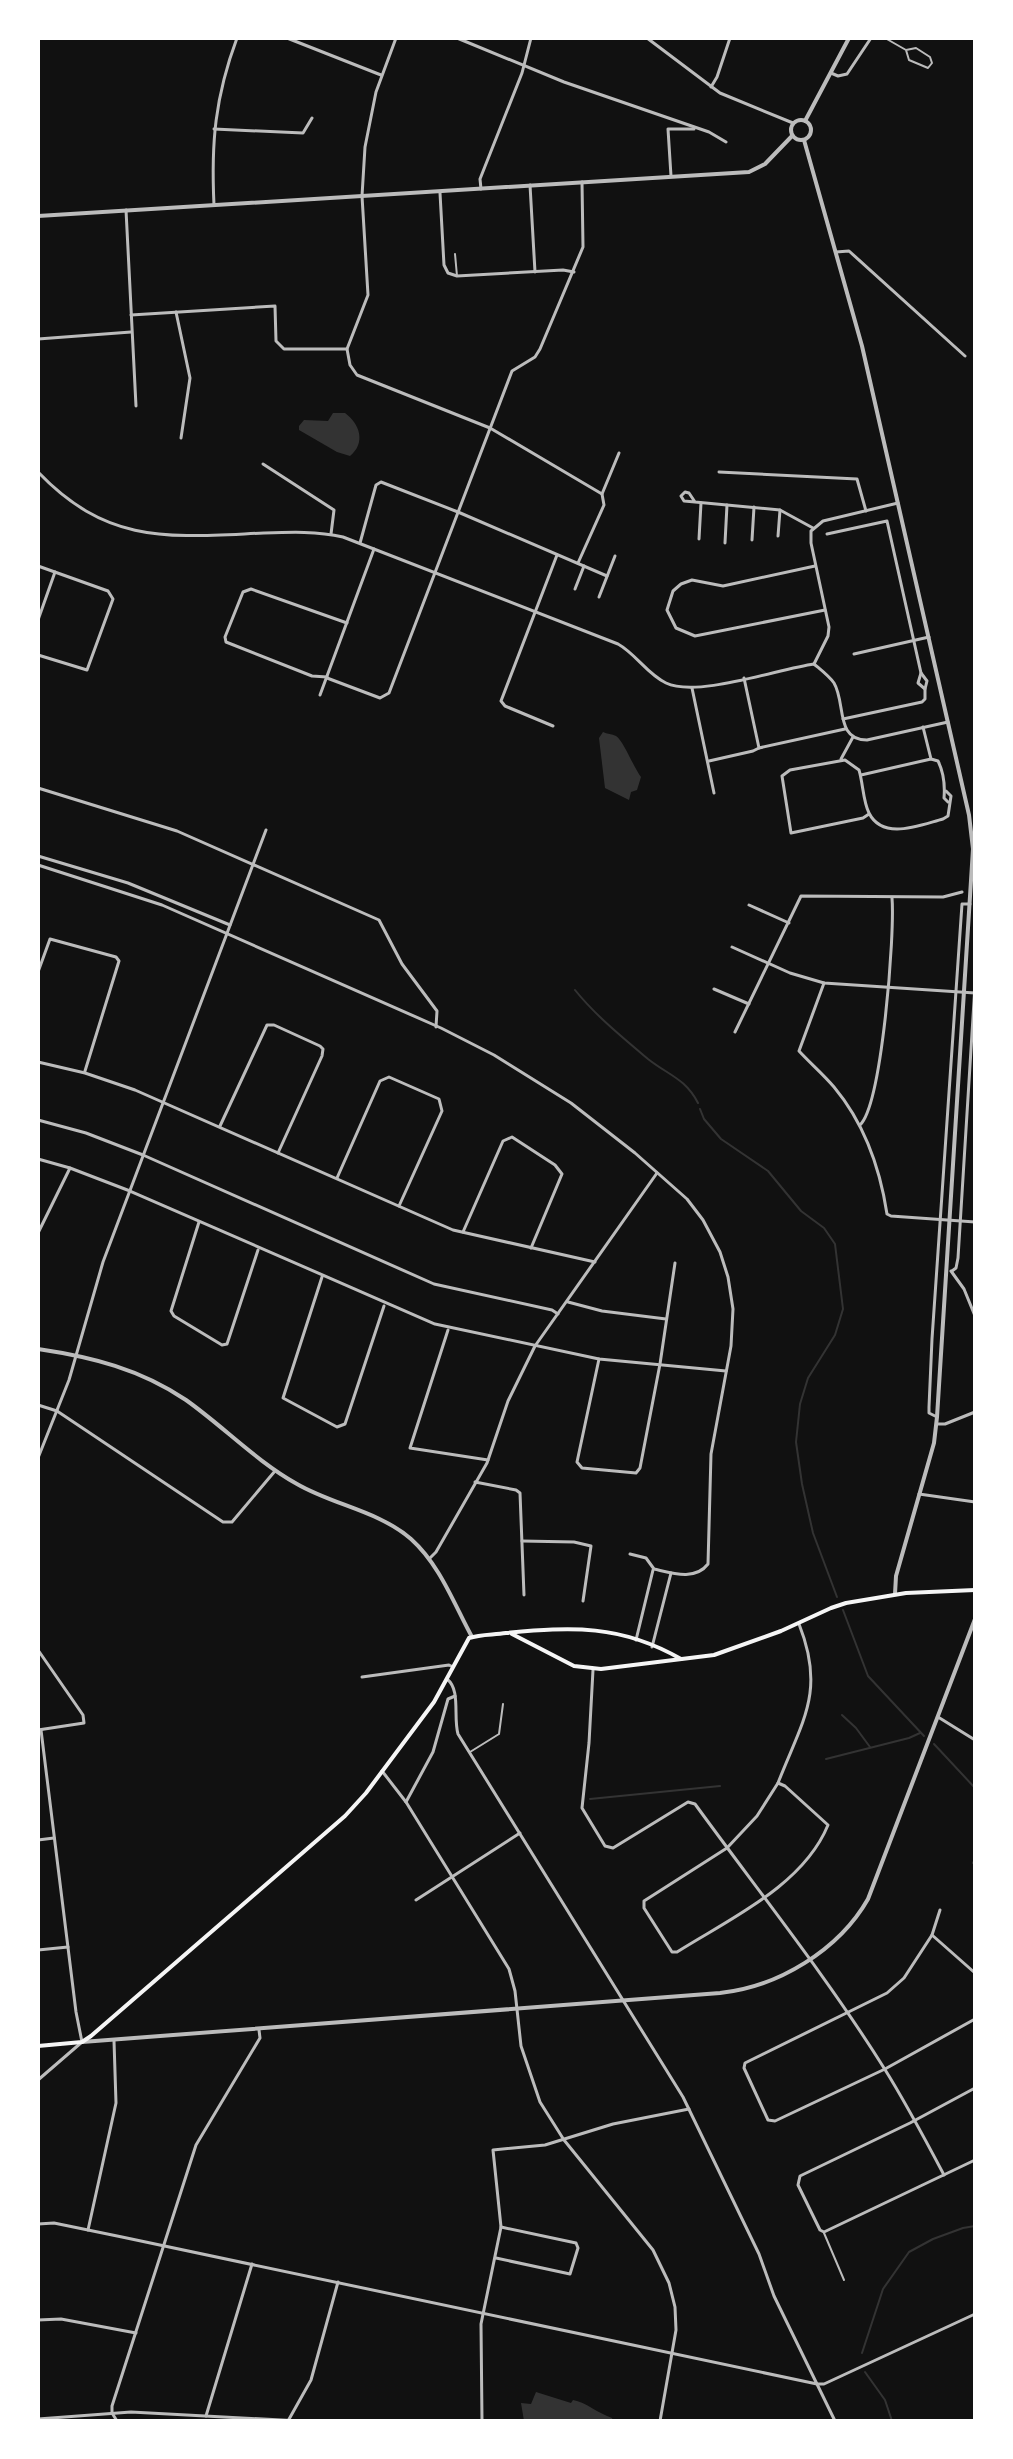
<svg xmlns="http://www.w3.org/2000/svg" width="1013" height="2459" font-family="'Archivo Narrow',sans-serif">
	<rect width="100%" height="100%" fill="#111"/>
	<g fill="#333">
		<path d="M333,413H345C360,424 366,443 350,456L337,452L299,430V426L304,420L328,421Z"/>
		<path d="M603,732C607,734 612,734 616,736C623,740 634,768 641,777L637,790L631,792L629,800L605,788L599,738Z"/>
		<path d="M536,2392L571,2403L573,2400C586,2402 597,2413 612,2418L613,2421H524L521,2403L531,2404Z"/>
	</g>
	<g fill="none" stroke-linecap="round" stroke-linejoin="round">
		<g stroke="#333" stroke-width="2">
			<path d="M575,990C595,1015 623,1038 648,1059C668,1075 685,1078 698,1103"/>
			<path d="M700,1109L704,1119L721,1139L768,1171L801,1211L824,1228L835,1244L843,1309L835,1335L808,1378L800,1404L796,1442L802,1484L813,1533L837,1597"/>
			<path d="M843,1610L868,1676L924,1736"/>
			<path d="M842,1715L856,1728L870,1747"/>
			<path d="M934,1744L975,1788"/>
			<path d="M826,1759L909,1738L920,1733"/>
			<path d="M590,1799L720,1786"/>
			<path d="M973,1863L975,1859"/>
			<path d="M862,2353L883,2289L909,2252L933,2239L963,2228L975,2226"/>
			<path d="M865,2372L885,2400L892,2421"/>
		</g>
		<g stroke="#bcbcbc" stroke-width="2">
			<path d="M885,38L906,50L916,48L930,57L932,63L928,68L909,60L906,50"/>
			<path d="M455,254L457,276"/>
			<path d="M470,1752L499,1734L503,1704"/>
			<path d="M824,2233L844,2280"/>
		</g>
		<g stroke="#bcbcbc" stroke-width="3">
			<path d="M287,38L381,75"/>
			<path d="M396,38L376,92L365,147L362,196L368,295L347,349L350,365L357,375L490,428L602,494L604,505L578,563"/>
			<path d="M457,38L564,82L709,132L726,142"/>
			<path d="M647,38L720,93L793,123"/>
			<path d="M831,73L838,76L847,74L871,38"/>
			<path d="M711,87L717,77L730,38"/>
			<path d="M214,129L303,133L312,118"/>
			<path d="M671,176L668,129H694"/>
			<path d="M530,185L535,272"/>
			<path d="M481,189L480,179L522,73L531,38"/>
			<path d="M440,193L444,265L448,273L457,276L563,270L574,272"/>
			<path d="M214,205C211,143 215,97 237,38"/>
			<path d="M126,210L136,406"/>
			<path d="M836,252L849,251L965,356"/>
			<path d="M176,312L190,378L181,438"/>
			<path d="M131,315L275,306L276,341L284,349H347"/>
			<path d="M38,339L131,332"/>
			<path d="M263,464L334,510L331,534"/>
			<path d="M38,472C109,546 171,537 264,533C291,532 317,531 343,537L618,644C636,654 647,674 666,683C697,698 778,669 814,664"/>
			<path d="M719,472L857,479L866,511"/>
			<path d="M602,494L619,453"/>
			<path d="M695,502L684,501L681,496L685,492L689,493L695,502L780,510L813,528"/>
			<path d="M827,534L887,521L921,673L918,683L925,689V699L922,702L843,719"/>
			<path d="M778,536L780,510"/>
			<path d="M699,539L701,503"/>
			<path d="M752,540L754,507"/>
			<path d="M360,543L376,485L381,482L458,512L607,576"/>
			<path d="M725,543L727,505"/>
			<path d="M38,566L108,591L113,599L87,670L38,655"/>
			<path d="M815,566L723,586L692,580L681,584L673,591L667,610L676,628L695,636L825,610"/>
			<path d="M575,589L584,566"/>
			<path d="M599,597L615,556"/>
			<path d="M38,620L55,572"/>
			<path d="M854,654L929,637"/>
			<path d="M814,664L828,636L829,627L811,543V531L823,521L898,503"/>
			<path d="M814,664C821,670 829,676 834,683C846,703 835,740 867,740L948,722"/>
			<path d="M921,673L927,681L925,689"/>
			<path d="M327,677L312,676L226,642L225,637L243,592L251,589L347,623"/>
			<path d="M327,678L380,698L389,693L512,371L535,357L540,349L583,247L582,182"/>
			<path d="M744,678L759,748L845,729"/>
			<path d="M692,688L714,793"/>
			<path d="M320,695L374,549"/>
			<path d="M553,726L505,706L501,701L557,555"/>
			<path d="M923,727L931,759L938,761C944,773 945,786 944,798L948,802"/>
			<path d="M841,759L853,737"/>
			<path d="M709,761L753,751L759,748"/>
			<path d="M861,775L931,759"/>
			<path d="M38,788L177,831L379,920L402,964L437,1011L436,1027"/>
			<path d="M869,814L863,818L791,833L782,776L790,770L845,760L859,770C863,783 863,801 869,813C883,841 920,825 943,819L948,816L951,796L946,791"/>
			<path d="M38,856L128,883L230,925"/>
			<path d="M38,865L162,905L441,1028L494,1055L571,1103L635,1153L687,1199L703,1220L720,1252L728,1277L733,1309L731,1346L711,1454L708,1564C695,1581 672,1573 654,1569L646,1558L630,1554"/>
			<path d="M749,905L789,923"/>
			<path d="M732,947L790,973L824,983L975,993"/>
			<path d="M38,972L50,939L116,957L119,961L85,1071"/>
			<path d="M824,983L799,1051C810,1063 823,1074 834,1087C864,1123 880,1168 887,1214L891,1216L975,1222"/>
			<path d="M714,989L749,1004"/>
			<path d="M735,1032L801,896L943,897L962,892"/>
			<path d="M38,1062L85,1073L135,1090L453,1230L595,1262"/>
			<path d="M38,1120L86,1133L143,1155L434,1284L552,1310L558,1314"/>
			<path d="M860,1125C882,1104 895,933 892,898"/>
			<path d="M220,1126L267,1025H274L320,1046L323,1049L322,1056L278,1153"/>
			<path d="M38,1159L70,1168L130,1191L435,1324L599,1359L726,1371"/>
			<path d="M337,1178L380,1081L389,1077L439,1099L442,1111L399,1206"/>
			<path d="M199,1222L171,1311L174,1316L222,1345L227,1344L258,1250"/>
			<path d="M463,1232L503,1141L512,1137L555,1165L562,1174L531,1248"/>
			<path d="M38,1233L70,1168"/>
			<path d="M951,1271L964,1289L975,1316"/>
			<path d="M952,1271L956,1268L958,1258L975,985"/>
			<path d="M322,1277L283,1398L337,1427L345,1424L384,1306"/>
			<path d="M568,1302L602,1311L666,1319"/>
			<path d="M448,1330L410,1448L488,1460"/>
			<path d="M599,1359L577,1462L582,1468L636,1473L640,1468L660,1364L675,1263"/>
			<path d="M38,1405L57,1411L223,1522H232L275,1471"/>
			<path d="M937,1417L929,1413V1407L932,1339L962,904H970"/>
			<path d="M937,1424H945L975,1412"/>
			<path d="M38,1458L69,1380L103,1262L266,830"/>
			<path d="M475,1482L516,1490L520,1493L524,1595"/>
			<path d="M919,1494L975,1502"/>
			<path d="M522,1541L574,1542L591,1546L583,1601"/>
			<path d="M429,1559L436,1552L487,1463L508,1401L535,1346L657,1173"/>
			<path d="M636,1640L653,1570"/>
			<path d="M652,1647L671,1573"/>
			<path d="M38,1650L83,1715L84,1723L38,1730"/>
			<path d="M593,1670L589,1743L582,1808L605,1846L613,1848L688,1802L695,1804C759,1892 827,1977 884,2068C906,2103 925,2139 944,2175"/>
			<path d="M362,1677L449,1665L453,1667"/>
			<path d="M447,1679C461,1690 453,1717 458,1734L683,2097L759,2254L774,2296L835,2421"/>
			<path d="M938,1717L975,1740"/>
			<path d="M382,1771L406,1802L509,1969L515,1991L521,2046L540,2102L564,2140L653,2250L669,2283L675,2307L676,2330L660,2421"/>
			<path d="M778,1783L785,1786L828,1825C803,1886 729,1919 677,1952H672L644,1908V1901L727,1848L757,1816Z"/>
			<path d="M778,1783C802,1721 826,1692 799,1624"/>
			<path d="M406,1802L433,1752L448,1699L455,1696"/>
			<path d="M38,1840L54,1838"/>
			<path d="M416,1900L520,1833"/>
			<path d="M932,1935L940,1910"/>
			<path d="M38,1950L68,1947"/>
			<path d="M975,1973L932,1935L904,1978L887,1993L745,2063L744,2068L768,2120L775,2121L885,2069L975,2019"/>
			<path d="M38,2080L82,2042L76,2012L41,1730"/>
			<path d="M975,2088L910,2123L800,2176L798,2185L820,2230L824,2232L975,2160"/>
			<path d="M38,2224L54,2223L122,2237L817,2384H824L975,2314"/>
			<path d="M88,2230L116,2103L114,2041"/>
			<path d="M496,2258L570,2274L578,2248L576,2243L501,2227"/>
			<path d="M38,2320L61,2319L136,2333"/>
			<path d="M112,2413V2406L196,2145L260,2038L259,2030"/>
			<path d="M112,2413L117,2421"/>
			<path d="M206,2416L252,2264"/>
			<path d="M38,2419L131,2412L300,2421"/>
			<path d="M288,2421L311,2380L338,2282"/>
			<path d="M482,2421L481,2324L501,2227L493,2150L545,2145L613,2124L689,2109"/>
		</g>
		<g stroke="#bcbcbc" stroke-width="4">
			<circle cx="801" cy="130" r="10"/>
			<path d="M805,121L849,38"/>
			<path d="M804,140L862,346L969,815L973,849L937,1417L934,1443L896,1576L895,1594"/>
			<path d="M38,216L749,172L765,164L792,136"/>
			<path d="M38,1349C92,1357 140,1369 186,1400C224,1427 256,1461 297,1484C333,1505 379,1511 411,1539C440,1565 454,1604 472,1637"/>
			<path d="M82,2042L720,1993C778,1987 839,1950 868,1899L975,1619"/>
		</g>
		<g stroke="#f5f5f5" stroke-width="4">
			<path d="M512,1634L574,1666L601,1669L714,1655L781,1631L831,1608L846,1603L906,1593L975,1590"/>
			<path d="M38,2046L82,2042L91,2036L345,1816L366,1793L434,1702L469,1638C481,1634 493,1635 506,1633C572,1627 620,1624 681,1659"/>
		</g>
	</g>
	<rect width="1013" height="2459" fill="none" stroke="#ffffff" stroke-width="80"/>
</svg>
